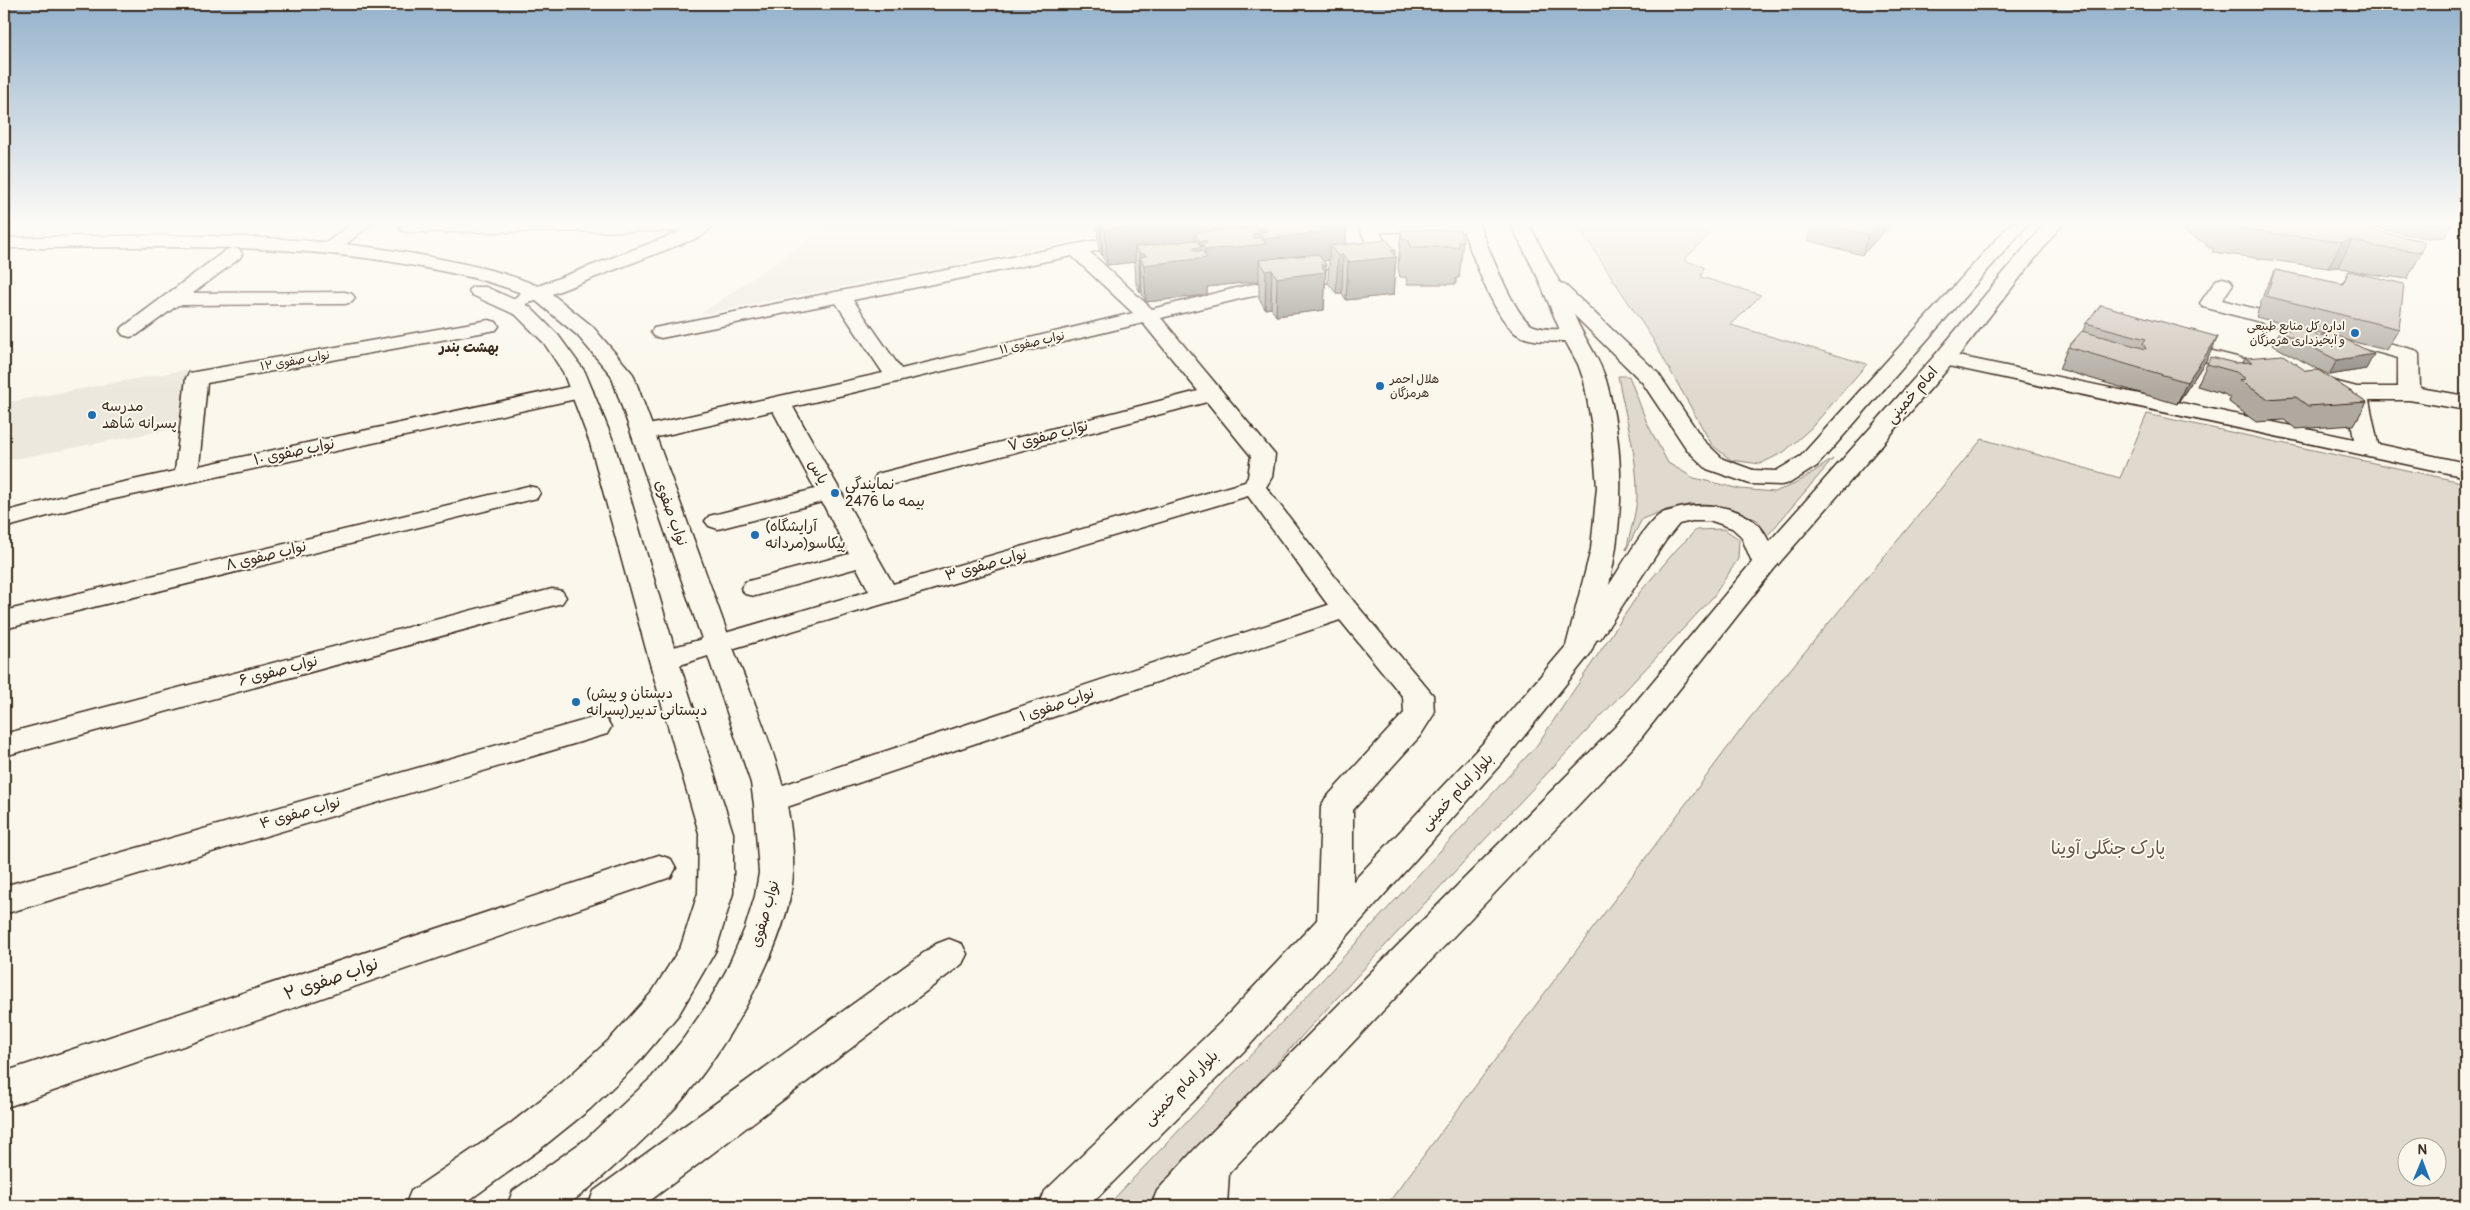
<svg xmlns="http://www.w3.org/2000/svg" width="2470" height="1210" font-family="Pangolin,'Playpen Sans Arabic',sans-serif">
	<rect width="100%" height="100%" fill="#fbf7ec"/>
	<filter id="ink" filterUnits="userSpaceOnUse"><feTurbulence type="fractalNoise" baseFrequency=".02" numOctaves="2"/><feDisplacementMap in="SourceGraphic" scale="10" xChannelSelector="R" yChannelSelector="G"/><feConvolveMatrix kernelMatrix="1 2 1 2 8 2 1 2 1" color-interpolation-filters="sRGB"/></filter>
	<g filter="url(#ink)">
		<g fill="#ede8dd">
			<path d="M832,223H1168L699,315Z"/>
			<path d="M190,369L177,428L4,461V403Z"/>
		</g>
		<g fill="#dfd9ce" stroke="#8d8276" fill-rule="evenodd">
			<path d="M1576,223H1676L1709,235L1684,260L1704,267L1701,277L1761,295L1731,325L1867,364L1811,428L1784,452L1760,464L1731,460L1712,445L1652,338Z"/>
			<path d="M1618,376H1629L1647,423L1668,463L1694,478L1740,489L1774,492L1795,484L1833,459L1768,535L1757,520L1729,508L1691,504L1662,511L1642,519L1626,550C1630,533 1636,514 1637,497C1638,455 1625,417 1618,376Z"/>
			<path d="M2147,414L2466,483V1206H1386L1749,719L1982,439L2120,478ZM2408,1148H2438V1178H2408Z"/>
			<path d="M1724,529L1739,539L1738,559L1713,597L1396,934L1145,1206H1107L1324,978L1537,745L1640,592L1677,549L1696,530Z"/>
		</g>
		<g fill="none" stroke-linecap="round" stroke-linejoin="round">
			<g stroke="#3b2a1e" stroke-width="3">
				<g id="minor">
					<path d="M352,223H372L338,251H326L323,247L326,243Z"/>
					<path d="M402,223H709L711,226L708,230L702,231L408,232L402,231L399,227Z"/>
					<path d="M1183,223H1217L1214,227L1208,228L1090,252L1152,309L1244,286L1372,261L1374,259L1357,223H1477L1479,226L1476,230L1470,231L1380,232L1393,259L1386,269L1371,274L1244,298L1161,318L1275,455L1272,477L1266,487L1355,603L1433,695L1434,714L1420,736L1353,810V923L1348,933L1335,937L1322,933L1317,923L1321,807L1325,799L1404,713L1403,697L1340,620L781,809L770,813L759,809L754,801L759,793L1328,605L1248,496L718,653L708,650L704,644L708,638L869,591L857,568L755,596L745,594L741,588L745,582L849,554L822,502L718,529L709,526L705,521L709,516L815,489L773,411L644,440L636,438L632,433L636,428L644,426L883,373L836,303L661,338L654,336L651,332L654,328ZM1072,256L1133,313L901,369L853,300ZM1143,323L1198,391L877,474L874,479L877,484L886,486L1207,402L1251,456L1248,477L1245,482L893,584L793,407Z"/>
					<path d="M233,248L240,250L242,254L240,258L193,293L345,292L352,294L355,298L352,302L345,304L178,305L137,335L130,337L123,335L120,331L123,327L226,250Z"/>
					<path d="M2223,278L2230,280L2233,284L2222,300L2298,320L2301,324L2298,328L2291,330L2203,307L2200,303L2216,280Z"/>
					<path d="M489,320L496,322L499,326L496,330L207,383L199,466L582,384L590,386L593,391L590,396L91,504L4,528V512L87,490L175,471L186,378L189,373Z"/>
					<path d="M2350,333L2415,350L2419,354L2420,388L2466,396V410L2409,400H2369L2378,444L2466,463V477L1944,365L1936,364L1933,359L1936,354L1944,353L2354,439L2347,398L2310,389L2307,384L2310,379L2318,377L2357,387H2398V358L2343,343L2340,339L2343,335Z"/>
					<path d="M2181,343L2280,368L2283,373L2280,378L2272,379L2174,353L2171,349L2174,345Z"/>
					<path d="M528,486L537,488L540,493L537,498L4,629V611Z"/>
					<path d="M552,589L562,591L566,597L562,603L4,756V734Z"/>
					<path d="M596,717L607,720L611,727L607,734L4,914V886Z"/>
					<path d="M659,855L671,859L676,868L671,877L4,1108V1072Z"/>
					<path d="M949,939L962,944L967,954L962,964L643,1206H588L594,1191L936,944Z"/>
				</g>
			</g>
			<g stroke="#3b2a1e" stroke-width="3">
				<g id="tertiary">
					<path d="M696,223H715L702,236L552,294L592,326L633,374C666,464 699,553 731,643C759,716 796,793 793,873C790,943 722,1057 675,1108C647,1137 618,1164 587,1190C580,1195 570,1205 562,1206C545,1210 524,1206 507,1206L513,1191L586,1139L652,1077L681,1042L707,1005L726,971L745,928L755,896L759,873L754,805L751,783L708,656L680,665L733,833V893L716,950L679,1014L638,1063L590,1109L539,1150L461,1206H405L411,1191L510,1124L562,1083L610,1039L653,991L681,946L698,893L699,833L649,660L590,443L563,372L544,343L516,315L472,295L469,291L472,287H486L513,299L521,293C491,281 458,274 426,268C287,240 144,248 4,248V238C147,235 294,230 436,258C470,265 506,272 538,286L690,228ZM536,301L577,335L611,375L702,639L674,647L614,443L585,372L558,335L530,307L525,304Z"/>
					<path d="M1460,223H1478C1487,243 1515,320 1534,326C1549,332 1564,327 1579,331L1582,335L1579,339C1564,343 1528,343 1515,333C1490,311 1473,254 1460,223Z"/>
				</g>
			</g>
			<g stroke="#3b2a1e" stroke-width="3">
				<path id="primary" d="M1510,223H1528L1560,283L1564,284L1658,373L1704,441L1723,459L1753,470L1776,471L1801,456L2011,223H2029L1817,466L1790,483L1781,485L1750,484L1707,469L1688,451L1642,382L1574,315C1583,337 1599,357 1606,380C1625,447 1624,519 1609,585C1620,569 1646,522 1661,514C1665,511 1672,511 1676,509C1709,500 1755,507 1769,542L1936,354L2045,223H2063L1952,364L1774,569L1637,743L1229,1173L1227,1206H1151L1157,1191L1193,1151L1615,727L1752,562L1741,536L1732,528L1712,521H1692L1679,524L1666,540L1600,639L1596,640L1590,654L1508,756L1248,1047L1089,1206H1039L1045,1191L1220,1023L1486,740L1566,646L1591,549L1597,487L1592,427L1584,381L1578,364L1562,335L1538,278Z"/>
			</g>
			<use href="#minor" fill="#fbf7ec" fill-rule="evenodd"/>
			<use href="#tertiary" fill="#fbf7ec" fill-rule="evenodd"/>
			<use href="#primary" fill="#fbf7ec" fill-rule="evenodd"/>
		</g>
		<g fill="#afa99f" stroke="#3b2a1e" fill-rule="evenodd">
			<path d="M1097,223H1347L1346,244L1395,256L1396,257L1393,295L1346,300L1342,293H1336L1328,283L1329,260L1323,261L1326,272L1324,310L1276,316L1271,308L1265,309L1259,298V281L1207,287V295L1146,302L1142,294V292H1140L1136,284L1135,262L1107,265L1103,258V256H1102L1099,249Z"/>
			<path d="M1812,223H1892L1862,255L1807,240Z"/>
			<path d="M2189,223H2338L2422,252L2407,279L2363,273L2338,267L2328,268L2212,252L2214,248L2206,246L2207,244L2185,232Z"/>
			<path d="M2350,223H2453L2445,237L2427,238Z"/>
			<path d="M1401,230L1463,241L1459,278H1456V284H1407L1406,277H1400L1398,267Z"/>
			<path d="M2275,270L2342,284L2349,271L2399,329L2386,350L2346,340L2374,354L2366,369L2329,375L2272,345L2280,331L2300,328L2256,317L2265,290ZM2306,330L2325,334L2318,336Z"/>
			<path d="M2086,323L2218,337L2207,359L2177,404L2059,369L2068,347L2083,331Z"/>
			<path d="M2245,358L2306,371L2367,402L2354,425L2296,429L2284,420L2256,422L2229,402L2230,398L2224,394L2197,386L2207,364L2243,363Z"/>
		</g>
		<g fill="#8f8982" stroke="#3b2a1e" fill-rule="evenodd">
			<path d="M1100,223H1101L1103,256H1102Z"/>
			<path d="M1163,223H1253V234H1258V229L1278,223L1267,231L1265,228V238L1260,232V244H1265V239L1310,223H1318V233L1320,232V223H1347L1345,258L1343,255L1342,293H1336L1338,256L1330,246L1329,260L1323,261L1326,265L1324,310L1276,316L1277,278L1272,270L1271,308L1265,309L1266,271L1259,260V281L1207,287V295L1146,302L1144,265L1140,257L1142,292H1140L1139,254L1135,247V262L1107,265L1105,229ZM1195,233L1199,241V247L1195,248ZM1206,240L1207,243L1206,250ZM1201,243L1205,250V258H1201Z"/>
			<path d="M1879,223H1892L1862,255L1868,235Z"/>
			<path d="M2352,240L2338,267L2328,268L2342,242Z"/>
			<path d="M1395,250V257H1396L1393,295L1346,300L1348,262L1391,251Z"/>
			<path d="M2218,337L2207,359L2177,404L2187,382Z"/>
			<path d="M2374,354L2366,369L2329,375L2337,360Z"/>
		</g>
		<g fill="#ccc4b9" stroke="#3b2a1e">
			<path d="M1101,223H1164L1105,229Z"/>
			<path d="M1254,223H1313H1310L1312,226H1319L1324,232L1265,239L1260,232L1267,231L1265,228L1258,229Z"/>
			<path d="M1319,223H1341L1320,225Z"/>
			<path d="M1821,223H1879L1868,235Z"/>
			<path d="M2226,223H2338L2424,241L2422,252L2377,247L2352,240L2342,242L2224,227Z"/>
			<path d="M1254,227L1259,233L1252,234L1254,238L1261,237L1266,244L1205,250L1201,243H1207L1206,240L1199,241L1195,233Z"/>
			<path d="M1401,230H1460L1463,241H1458L1459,247H1410L1409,240H1403Z"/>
			<path d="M1196,240L1201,247L1193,248L1195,251H1202L1207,258L1144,265L1140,257L1147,256L1145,254H1139L1135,247Z"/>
			<path d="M1387,240L1395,250L1391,251L1396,257L1348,262L1343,255L1338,256L1330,246Z"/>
			<path d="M1318,254L1326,265H1321L1326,272L1277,278L1272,270L1266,271L1259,260Z"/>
			<path d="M2275,270L2343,284L2349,271L2404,284L2399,329L2266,296Z"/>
			<path d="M2101,305L2218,337L2187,382L2068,347L2082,331L2146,349L2143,343L2146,339L2086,323Z"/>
			<path d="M2302,328L2318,336L2333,333L2374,354L2337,360L2280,331Z"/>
			<path d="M2283,355L2306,371L2318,370L2367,402L2308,406L2296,397L2267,399L2240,380L2246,379L2236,372L2207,364L2211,357L2235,363L2252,362L2245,358Z"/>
		</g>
	</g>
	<linearGradient id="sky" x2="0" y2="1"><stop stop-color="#94b2cc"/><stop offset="0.57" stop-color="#fdfbf6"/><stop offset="1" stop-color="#fdfbf6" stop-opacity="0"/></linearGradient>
	<rect width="2470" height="392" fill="url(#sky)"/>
	<g fill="#1f6fb2" stroke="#fbf7ec" stroke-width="2">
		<circle cx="2355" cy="333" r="5"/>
		<circle cx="1380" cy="386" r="5"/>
		<circle cx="92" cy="415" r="5"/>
		<circle cx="835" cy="493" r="5"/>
		<circle cx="755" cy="535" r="5"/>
		<circle cx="576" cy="702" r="5"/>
	</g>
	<g text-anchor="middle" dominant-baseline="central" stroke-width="4" stroke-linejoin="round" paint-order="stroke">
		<g font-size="12" fill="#3b2a1e" stroke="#fbf7ec" text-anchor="end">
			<text x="2345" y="326">اداره کل منابع طبیعی<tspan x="2345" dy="14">و آبخیزداری هرمزگان</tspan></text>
			<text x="1390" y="379" text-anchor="start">هلال احمر<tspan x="1390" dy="14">هرمزگان</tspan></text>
		</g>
		<g font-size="12" fill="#3b2a1e" stroke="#fbf7ec">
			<text transform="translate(1032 343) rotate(-13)">نواب صفوی ۱۱</text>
			<text transform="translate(295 361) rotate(-10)">نواب صفوی ۱۲</text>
		</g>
		<g font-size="14" font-weight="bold" fill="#3b2a1e" stroke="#fbf7ec">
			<text x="469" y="347">بهشت بندر</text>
		</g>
		<g font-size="15" fill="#3b2a1e" stroke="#fbf7ec">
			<text transform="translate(1912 395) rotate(-49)">امام خمینی</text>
			<text transform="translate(1048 436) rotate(-15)">نواب صفوی ۷</text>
			<text transform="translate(294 452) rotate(-12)">نواب صفوی ۱۰</text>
			<text transform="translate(818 472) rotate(62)">یاس</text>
			<text transform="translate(671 513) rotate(70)">نواب صفوی</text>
			<text transform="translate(266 556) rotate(-14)">نواب صفوی ۸</text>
			<text transform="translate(986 565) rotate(-16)">نواب صفوی ۳</text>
			<text transform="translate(278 671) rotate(-15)">نواب صفوی ۶</text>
			<text transform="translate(1057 705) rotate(-19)">نواب صفوی ۱</text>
			<text transform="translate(1457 792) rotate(-47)">بلوار امام خمینی</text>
			<text transform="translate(300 813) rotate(-16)">نواب صفوی ۴</text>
			<text transform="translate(765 914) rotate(-74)">نواب صفوی</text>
			<text transform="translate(1181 1088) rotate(-45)">بلوار امام خمینی</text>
		</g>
		<g font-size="15" fill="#3b2a1e" stroke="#fbf7ec" text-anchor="start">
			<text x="102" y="406">مدرسه<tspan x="102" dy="17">پسرانه شاهد</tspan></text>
			<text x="845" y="484">نمایندگی<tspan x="845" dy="17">بیمه ما 2476</tspan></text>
			<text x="765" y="526">(آرایشگاه<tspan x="765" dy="17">پیکاسو(مردانه</tspan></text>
			<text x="586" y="693">(دبستان و پیش<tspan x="586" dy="17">دبستانی تدبیر(پسرانه</tspan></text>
		</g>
		<g font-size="18" fill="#64564a" stroke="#fbf7ec">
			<text x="2108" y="848">پارک جنگلی آوینا</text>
		</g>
		<g font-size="18" fill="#3b2a1e" stroke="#fbf7ec">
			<text transform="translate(331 979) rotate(-19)">نواب صفوی ۲</text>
		</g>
	</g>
	<rect width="2470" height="1210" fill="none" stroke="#fbf7ec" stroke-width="20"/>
	<rect x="10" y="10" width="2450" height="1190" fill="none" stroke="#3b2a1e" stroke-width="2" filter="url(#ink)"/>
	<g transform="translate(2422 1162) rotate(1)"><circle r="24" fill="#fbf7ec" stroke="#aea59a"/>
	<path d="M0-4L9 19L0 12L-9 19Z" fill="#1f6fb2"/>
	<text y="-8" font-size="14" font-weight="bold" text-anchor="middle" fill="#3b2a1e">N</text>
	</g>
</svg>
